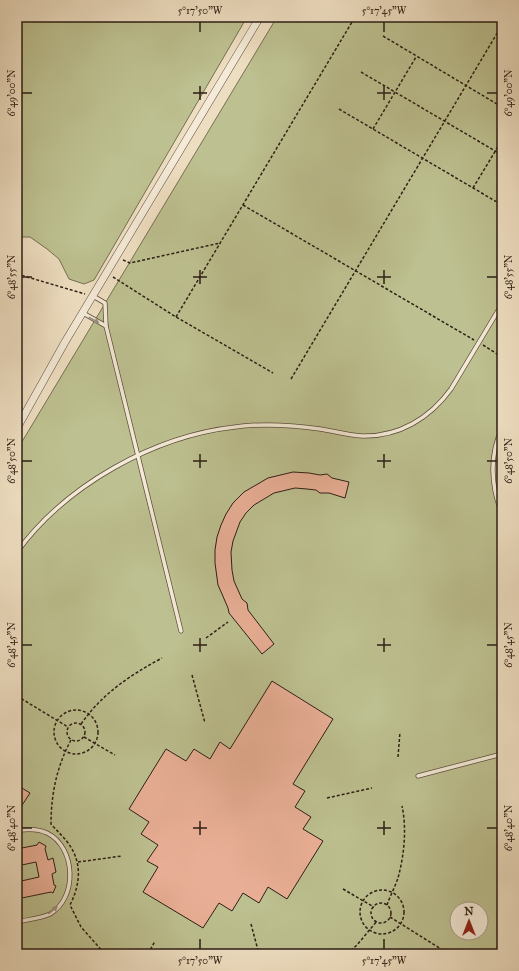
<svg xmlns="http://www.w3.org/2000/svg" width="519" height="971" font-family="'IM FELL Great Primer',serif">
	<rect width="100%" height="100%" fill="#eedec1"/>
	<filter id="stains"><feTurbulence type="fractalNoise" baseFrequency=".005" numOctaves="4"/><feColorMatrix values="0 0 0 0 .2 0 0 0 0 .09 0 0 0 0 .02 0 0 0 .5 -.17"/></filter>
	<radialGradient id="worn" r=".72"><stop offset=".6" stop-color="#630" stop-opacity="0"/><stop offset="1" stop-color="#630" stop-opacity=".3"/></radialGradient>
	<g fill="#bdc090" stroke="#756f52" fill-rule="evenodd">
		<path d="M17,17H247L94,280L84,284L69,279L59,259L47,249L30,237H17Z"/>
		<path d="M277,17H502V954H17V450ZM457,909H481V933H457Z"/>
	</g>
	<g fill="#e9af96" stroke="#2d1e14">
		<path d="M293,472L309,473L320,475L327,474L332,478L349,482L345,498L329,493H320L316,490L307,489L295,488L274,493L254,505L246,513L240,522L233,541L231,552L232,570L234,581L242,599L247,603L248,610L274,644L262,654L229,613L228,608L222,594L218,585L215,563V550L217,537L221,525L226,514L233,503L244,492L268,478Z"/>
		<path d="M272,681L333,719L293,784L305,791L295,807L311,817L303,829L323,841L287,899L268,887L259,903L243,893L232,911L219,903L203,928L143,892L158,867L147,861L158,845L141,834L149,822L129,809L166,749L186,761L194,749L210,759L220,742L230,749Z"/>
		<path d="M17,785L30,793L17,813Z"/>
		<path d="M39,842L46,846L45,849L48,860L53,858L56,872L52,874L54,885L56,886L53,893L51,892L17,899V882L39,877L36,862L17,866V849L37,845Z"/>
	</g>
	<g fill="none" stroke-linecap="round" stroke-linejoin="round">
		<g stroke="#5d4e3f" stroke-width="5">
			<g id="service">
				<path d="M93,296L105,303L106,326L181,631"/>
				<path d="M83,313L106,326"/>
				<path d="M502,429C489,454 491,488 502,513"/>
				<path d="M17,552C66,485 154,436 235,427C263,423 292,425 320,429C334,431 347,435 362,436C399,437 430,418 451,389L502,304"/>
				<path d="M418,776L502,754"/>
				<path d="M17,831C26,829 38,829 47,833C76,847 78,898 50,914C42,918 26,920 17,922"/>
			</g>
		</g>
		<g stroke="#5d4e3f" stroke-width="8">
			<path id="minor" d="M17,428L65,342L260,17"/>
		</g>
		<g stroke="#2d1e14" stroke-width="1.5" stroke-dasharray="3 2" stroke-linecap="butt">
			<path d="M383,36L502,107"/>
			<path d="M361,72L502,155"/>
			<path d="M339,109L502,205"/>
			<path d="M373,129L416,57"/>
			<path d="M473,188L502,140"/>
			<path d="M243,205L474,340"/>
			<path d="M123,260L130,263L220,243"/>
			<path d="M17,274L85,294"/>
			<path d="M113,277L176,317L273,373"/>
			<path d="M176,317L355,17"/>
			<path d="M483,345L502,357"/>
			<path d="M291,379L502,25"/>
			<path d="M206,638L228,622"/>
			<path d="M192,675L205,723"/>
			<path d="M17,696L68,727"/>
			<circle cx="76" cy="732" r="22"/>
			<circle cx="76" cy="732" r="9"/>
			<path d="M81,724C103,693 129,676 162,658"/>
			<path d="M84,737L115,755"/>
			<path d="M71,740C57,766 51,794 51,824C57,831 63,836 68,843C83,863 80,885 70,905L81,927L105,954"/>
			<path d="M398,757L400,732"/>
			<path d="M327,798L372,788"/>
			<path d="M78,862L122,856"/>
			<path d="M343,889L374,907"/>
			<circle cx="382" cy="912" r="22"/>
			<circle cx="381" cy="913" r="10"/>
			<path d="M387,905C390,896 395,887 398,878C404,856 407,829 402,806"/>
			<path d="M390,917L449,954"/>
			<path d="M251,924L259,954"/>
			<path d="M148,954L155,941"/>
			<path d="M347,954L357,945L377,921"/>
		</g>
		<use href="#service" stroke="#f4ead7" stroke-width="3.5"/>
		<use href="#minor" stroke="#f4ead7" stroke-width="7"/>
	</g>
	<defs><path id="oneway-solid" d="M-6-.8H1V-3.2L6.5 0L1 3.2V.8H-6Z"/></defs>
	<g fill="#9a8e7f">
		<use href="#oneway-solid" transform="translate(94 320) rotate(29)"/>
		<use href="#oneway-solid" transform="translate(53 910) rotate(-40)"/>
	</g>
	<path fill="none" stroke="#2d1e14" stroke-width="1.5" d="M200,22V32M384,22V32M200,86V100M384,86V100M22,93H32M193,93H207M377,93H391M487,93H497M200,270V284M384,270V284M22,277H32M193,277H207M377,277H391M487,277H497M200,454V468M384,454V468M22,461H32M193,461H207M377,461H391M487,461H497M200,638V652M384,638V652M22,645H32M193,645H207M377,645H391M487,645H497M200,821V835M384,821V835M22,828H32M193,828H207M377,828H391M487,828H497M200,939V949M384,939V949"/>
	<rect width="519" height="971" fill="none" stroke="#eedec1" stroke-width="44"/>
	<g transform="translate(469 921)"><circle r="19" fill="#f4ead7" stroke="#a49889"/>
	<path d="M0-3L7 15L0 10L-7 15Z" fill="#8f2418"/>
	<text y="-6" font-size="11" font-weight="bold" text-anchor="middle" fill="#2d1e14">N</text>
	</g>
	<rect x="22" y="22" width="475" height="927" fill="none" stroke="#2d1e14" stroke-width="1.5"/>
	<g font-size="10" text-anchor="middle" fill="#2d1e14">
		<text x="200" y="14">5°17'50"W</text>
		<text x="384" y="14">5°17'45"W</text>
		<text transform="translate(11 93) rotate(-90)" y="4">6°49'00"N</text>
		<text transform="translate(508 93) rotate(-90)" y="4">6°49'00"N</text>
		<text transform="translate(11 277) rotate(-90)" y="4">6°48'55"N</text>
		<text transform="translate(508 277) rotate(-90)" y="4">6°48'55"N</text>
		<text transform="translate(11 461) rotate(-90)" y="4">6°48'50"N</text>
		<text transform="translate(508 461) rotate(-90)" y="4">6°48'50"N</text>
		<text transform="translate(11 645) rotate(-90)" y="4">6°48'45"N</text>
		<text transform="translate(508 645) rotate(-90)" y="4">6°48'45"N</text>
		<text transform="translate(11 828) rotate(-90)" y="4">6°48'40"N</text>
		<text transform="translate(508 828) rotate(-90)" y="4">6°48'40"N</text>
		<text x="200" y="964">5°17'50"W</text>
		<text x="384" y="964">5°17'45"W</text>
	</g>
	<rect width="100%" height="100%" filter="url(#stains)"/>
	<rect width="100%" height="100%" fill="url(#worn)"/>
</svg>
